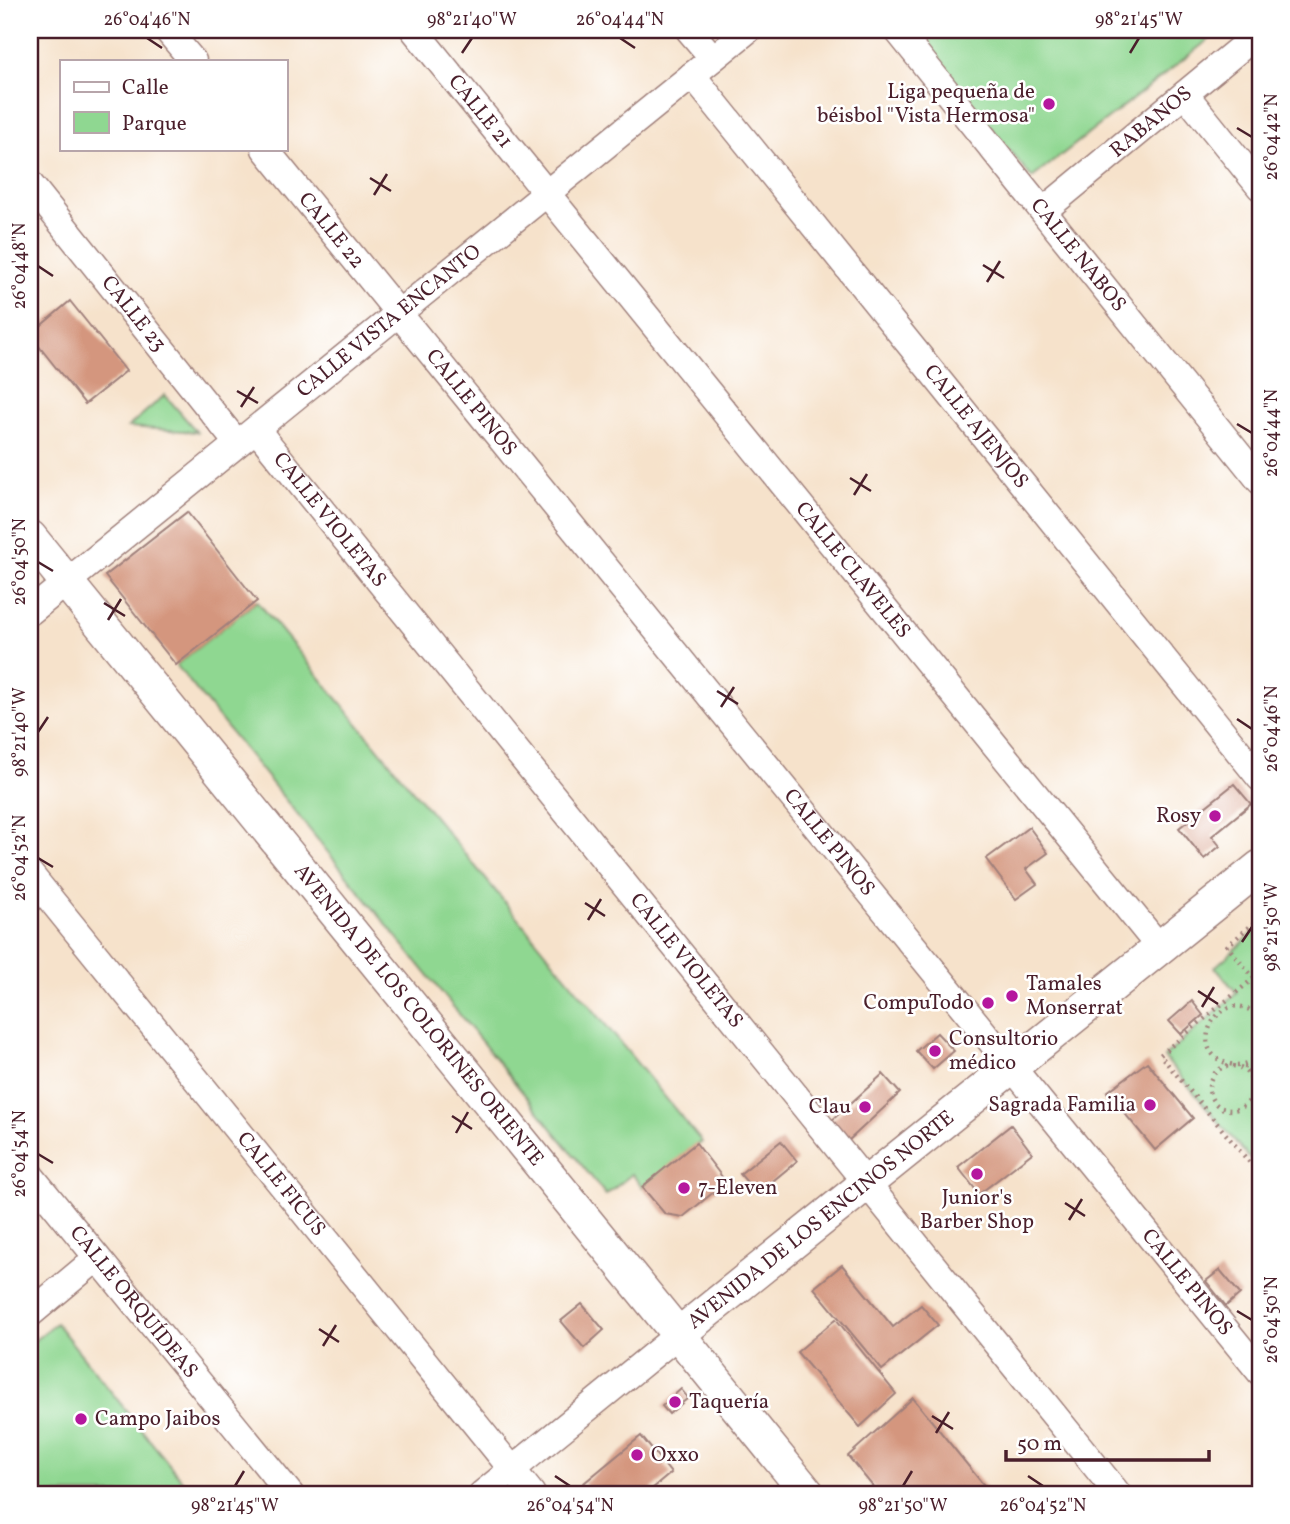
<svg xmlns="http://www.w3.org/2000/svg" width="1290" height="1524" font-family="Vollkorn,serif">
	<rect width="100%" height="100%" fill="#fff"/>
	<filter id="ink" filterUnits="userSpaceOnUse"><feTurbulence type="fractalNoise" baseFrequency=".0143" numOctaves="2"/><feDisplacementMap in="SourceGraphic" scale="14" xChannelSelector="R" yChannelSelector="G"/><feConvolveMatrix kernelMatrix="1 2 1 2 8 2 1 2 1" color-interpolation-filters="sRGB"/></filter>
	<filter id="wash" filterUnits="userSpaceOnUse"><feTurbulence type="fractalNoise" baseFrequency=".00686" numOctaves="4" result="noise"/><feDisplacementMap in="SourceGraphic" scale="28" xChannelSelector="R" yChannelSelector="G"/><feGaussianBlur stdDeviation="1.57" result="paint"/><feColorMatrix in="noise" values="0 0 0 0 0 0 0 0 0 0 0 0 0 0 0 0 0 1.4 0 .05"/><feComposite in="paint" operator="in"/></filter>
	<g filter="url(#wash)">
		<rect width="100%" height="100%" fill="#f6e2cb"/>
		<g fill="#8fd791" stroke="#6c7b5e" stroke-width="2">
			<path d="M912,30H1221L1032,178Z"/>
			<path d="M165,395L197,432L128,427Z"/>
			<path d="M257,601L702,1142L642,1187L632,1174L606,1195L176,665Z"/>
			<path d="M1260,927V1171L1164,1057L1237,993L1215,967Z"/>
			<path d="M56,1323L193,1494H30V1344Z"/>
		</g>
		<g id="blocks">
			<g fill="#d4967e">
				<path d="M70,301L126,371L85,404L30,335Z"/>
				<path d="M187,512L257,601L176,665L105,576Z"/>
				<path d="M1234,784L1251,804L1212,836L1220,846L1204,859L1179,828Z"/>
				<path d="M1029,827L1048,853L1026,869L1037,884L1016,899L986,859Z"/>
				<path d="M1192,1001L1203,1015L1181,1034L1169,1021Z"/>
				<path d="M937,1033L954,1051L933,1069L916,1051Z"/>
				<path d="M1147,1062L1193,1118L1155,1150L1107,1092Z"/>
				<path d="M883,1074L900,1093L848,1141L830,1122Z"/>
				<path d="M1011,1125L1032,1153L979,1194L958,1167Z"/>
				<path d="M781,1141L797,1161L757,1194L740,1174Z"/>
				<path d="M696,1143L726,1182L683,1217L665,1214L642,1187Z"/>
				<path d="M842,1265L893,1327L921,1305L938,1325L882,1370L814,1288Z"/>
				<path d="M1220,1270L1240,1294L1226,1306L1206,1281Z"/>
				<path d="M582,1304L604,1330L584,1348L561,1321Z"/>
				<path d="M836,1319L896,1394L860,1427L797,1352Z"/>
				<path d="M681,1389L688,1398L669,1414L662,1406Z"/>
				<path d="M913,1398L991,1494H879L848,1456Z"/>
				<path d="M641,1436L671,1473L646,1494H593L584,1483Z"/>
			</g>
		</g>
	</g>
	<g filter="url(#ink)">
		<use href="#blocks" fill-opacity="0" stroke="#a0807b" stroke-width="2"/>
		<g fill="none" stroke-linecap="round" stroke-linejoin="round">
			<g stroke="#a0807b" stroke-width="29">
				<g id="minor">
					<path d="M167,30L193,61"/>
					<path id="s1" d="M414,30L1160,948"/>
					<path d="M689,30L713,58"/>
					<path id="s2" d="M897,30L1260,481"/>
					<path id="s3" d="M692,75L1260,778"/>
					<path d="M1185,94L1260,187"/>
					<path id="s4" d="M265,149L1260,1372"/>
					<path id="s5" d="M30,184L237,443"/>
					<path id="s6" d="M1043,211L1260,32"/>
					<path id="s7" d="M256,429L1118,1494"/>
					<path id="s8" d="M30,612L748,30"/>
					<path id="s9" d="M30,874L532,1494"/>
					<path id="s10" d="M30,1175L290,1494"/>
					<path d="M30,1314L97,1258"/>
					<path d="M482,1494L679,1334"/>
				</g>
			</g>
			<g stroke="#a0807b" stroke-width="36">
				<g id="tertiary">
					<path id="s11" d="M30,537L808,1494"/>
					<path id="s12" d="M679,1334L1260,867"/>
				</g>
			</g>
			<g stroke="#a0807b" stroke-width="4.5" stroke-dasharray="2 5" stroke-linecap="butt">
				<path d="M1260,918L1227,946L1260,985"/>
				<path d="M1254,978L1160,1055L1260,1175"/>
				<path d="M1260,1019C1225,977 1179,1052 1230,1064C1242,1067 1252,1062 1260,1054"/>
				<circle cx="1231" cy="1088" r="22"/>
				<path d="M1244,1067L1260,1069"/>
			</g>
			<use href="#minor" stroke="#fff" stroke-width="26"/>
			<use href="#tertiary" stroke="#fff" stroke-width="33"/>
		</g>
	</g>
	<path fill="none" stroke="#4a1f2b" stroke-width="2.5" d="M147,38L162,48M620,38L635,48M462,53L472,38M1130,53L1139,38M1237,128L1252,137M370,178L391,191M374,195L387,174M983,265L1004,278M38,266L53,276M987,282L1000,261M237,391L258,403M241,407L254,387M1237,424L1252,433M850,478L871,491M854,495L867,474M38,562L53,571M104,603L125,616M108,620L121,599M717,691L738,704M721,707L734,687M1237,719L1252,729M38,732L48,717M38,858L53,867M585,903L605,916M588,920L601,899M1242,942L1252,927M1198,991L1218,1004M1202,1007L1214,987M452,1116L472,1129M456,1133L468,1112M38,1154L53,1163M1065,1203L1085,1216M1069,1220L1082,1199M1237,1311L1252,1320M319,1329L339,1342M323,1346L336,1325M932,1416L953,1429M936,1433L949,1412M555,1476L570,1486M1028,1476L1043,1486M235,1486L244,1471M903,1486L912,1471"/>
	<g fill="#b5179e" stroke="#fff" stroke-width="2.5">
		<circle cx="1049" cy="104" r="7"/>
		<circle cx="1215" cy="816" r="7"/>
		<circle cx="1012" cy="996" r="7"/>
		<circle cx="988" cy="1003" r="7"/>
		<circle cx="935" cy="1051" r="7"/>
		<circle cx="1150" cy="1105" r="7"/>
		<circle cx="865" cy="1107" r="7"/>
		<circle cx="977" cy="1174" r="7"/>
		<circle cx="684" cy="1188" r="7"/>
		<circle cx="675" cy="1402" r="7"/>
		<circle cx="81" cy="1419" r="7"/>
		<circle cx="637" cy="1455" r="7"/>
	</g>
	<g text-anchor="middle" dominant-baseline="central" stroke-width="5" stroke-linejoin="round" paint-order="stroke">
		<g font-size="21" fill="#4a1f2b" stroke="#fff" text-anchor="start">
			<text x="1035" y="92" text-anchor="end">Liga pequeña de<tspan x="1035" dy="24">béisbol "Vista Hermosa"</tspan></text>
			<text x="1201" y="816" text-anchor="end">Rosy</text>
			<text x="1026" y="984">Tamales<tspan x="1026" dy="24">Monserrat</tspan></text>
			<text x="974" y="1003" text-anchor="end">CompuTodo</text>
			<text x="949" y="1039">Consultorio<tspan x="949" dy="24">médico</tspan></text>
			<text x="1136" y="1105" text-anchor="end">Sagrada Familia</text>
			<text x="851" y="1107" text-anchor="end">Clau</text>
			<text x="698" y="1188">7-Eleven</text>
			<text x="977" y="1198" text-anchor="middle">Junior's<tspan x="977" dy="24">Barber Shop</tspan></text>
			<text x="689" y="1402">Taquería</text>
			<text x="95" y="1419">Campo Jaibos</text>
			<text x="651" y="1455">Oxxo</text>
		</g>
		<g font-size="21" fill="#4a1f2b" stroke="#fff">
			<text stroke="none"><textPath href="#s1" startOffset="105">CALLE 21</textPath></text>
			<text stroke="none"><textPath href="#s6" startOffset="140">RABANOS</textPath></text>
			<text stroke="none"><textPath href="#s4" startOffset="105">CALLE 22</textPath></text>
			<text stroke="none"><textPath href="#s2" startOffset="289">CALLE NABOS</textPath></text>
			<text stroke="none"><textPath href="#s5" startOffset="166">CALLE 23</textPath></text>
			<text stroke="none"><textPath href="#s8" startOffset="462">CALLE VISTA ENCANTO</textPath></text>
			<text stroke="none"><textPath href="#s4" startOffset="327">CALLE PINOS</textPath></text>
			<text stroke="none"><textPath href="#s3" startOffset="452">CALLE AJENJOS</textPath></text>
			<text stroke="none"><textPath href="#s7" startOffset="117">CALLE VIOLETAS</textPath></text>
			<text stroke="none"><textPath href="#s1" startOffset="696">CALLE CLAVELES</textPath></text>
			<text stroke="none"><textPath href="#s4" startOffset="894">CALLE PINOS</textPath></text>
			<text stroke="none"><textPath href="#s7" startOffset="684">CALLE VIOLETAS</textPath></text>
			<text stroke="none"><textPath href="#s11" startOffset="616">AVENIDA DE LOS COLORINES ORIENTE</textPath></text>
			<text stroke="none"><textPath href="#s9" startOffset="399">CALLE FICUS</textPath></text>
			<text stroke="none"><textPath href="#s12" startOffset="182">AVENIDA DE LOS ENCINOS NORTE</textPath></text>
			<text stroke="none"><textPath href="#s4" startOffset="1461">CALLE PINOS</textPath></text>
			<text stroke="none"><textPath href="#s10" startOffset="164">CALLE ORQUÍDEAS</textPath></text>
		</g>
	</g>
	<rect width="1290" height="1524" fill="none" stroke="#fff" stroke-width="77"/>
	<rect x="60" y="60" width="228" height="91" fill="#ffffff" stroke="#b7a5aa" stroke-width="2"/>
	<rect x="74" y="82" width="35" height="10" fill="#ffffff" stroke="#b7a5aa" stroke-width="2"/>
	<text x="122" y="94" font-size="21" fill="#4a1f2b">Calle</text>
	<rect x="74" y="112" width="35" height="21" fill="#8fd791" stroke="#b7a5aa" stroke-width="2"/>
	<text x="122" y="130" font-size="21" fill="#4a1f2b">Parque</text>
	<path d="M1006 1450v10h203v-10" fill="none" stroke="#4a1f2b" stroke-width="3.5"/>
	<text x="1017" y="1450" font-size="21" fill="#4a1f2b" stroke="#ffffff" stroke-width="5" paint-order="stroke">50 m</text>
	<rect x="38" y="38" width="1214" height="1448" fill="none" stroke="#4a1f2b" stroke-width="2.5"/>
	<g font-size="18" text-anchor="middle" fill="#4a1f2b">
		<text x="147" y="25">26°04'46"N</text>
		<text x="472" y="25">98°21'40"W</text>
		<text x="620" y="25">26°04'44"N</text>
		<text x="1139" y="25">98°21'45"W</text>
		<text transform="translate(1271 137) rotate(-90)" y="6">26°04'42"N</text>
		<text transform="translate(19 266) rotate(-90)" y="6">26°04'48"N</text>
		<text transform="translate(1271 433) rotate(-90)" y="6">26°04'44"N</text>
		<text transform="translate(19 562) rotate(-90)" y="6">26°04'50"N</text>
		<text transform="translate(1271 729) rotate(-90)" y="6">26°04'46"N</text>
		<text transform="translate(19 732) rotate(-90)" y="6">98°21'40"W</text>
		<text transform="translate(19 858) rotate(-90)" y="6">26°04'52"N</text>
		<text transform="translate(1271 927) rotate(-90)" y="6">98°21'50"W</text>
		<text transform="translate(19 1154) rotate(-90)" y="6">26°04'54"N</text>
		<text transform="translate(1271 1320) rotate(-90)" y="6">26°04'50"N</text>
		<text x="235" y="1511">98°21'45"W</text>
		<text x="570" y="1511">26°04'54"N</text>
		<text x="903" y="1511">98°21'50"W</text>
		<text x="1043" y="1511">26°04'52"N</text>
	</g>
</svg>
